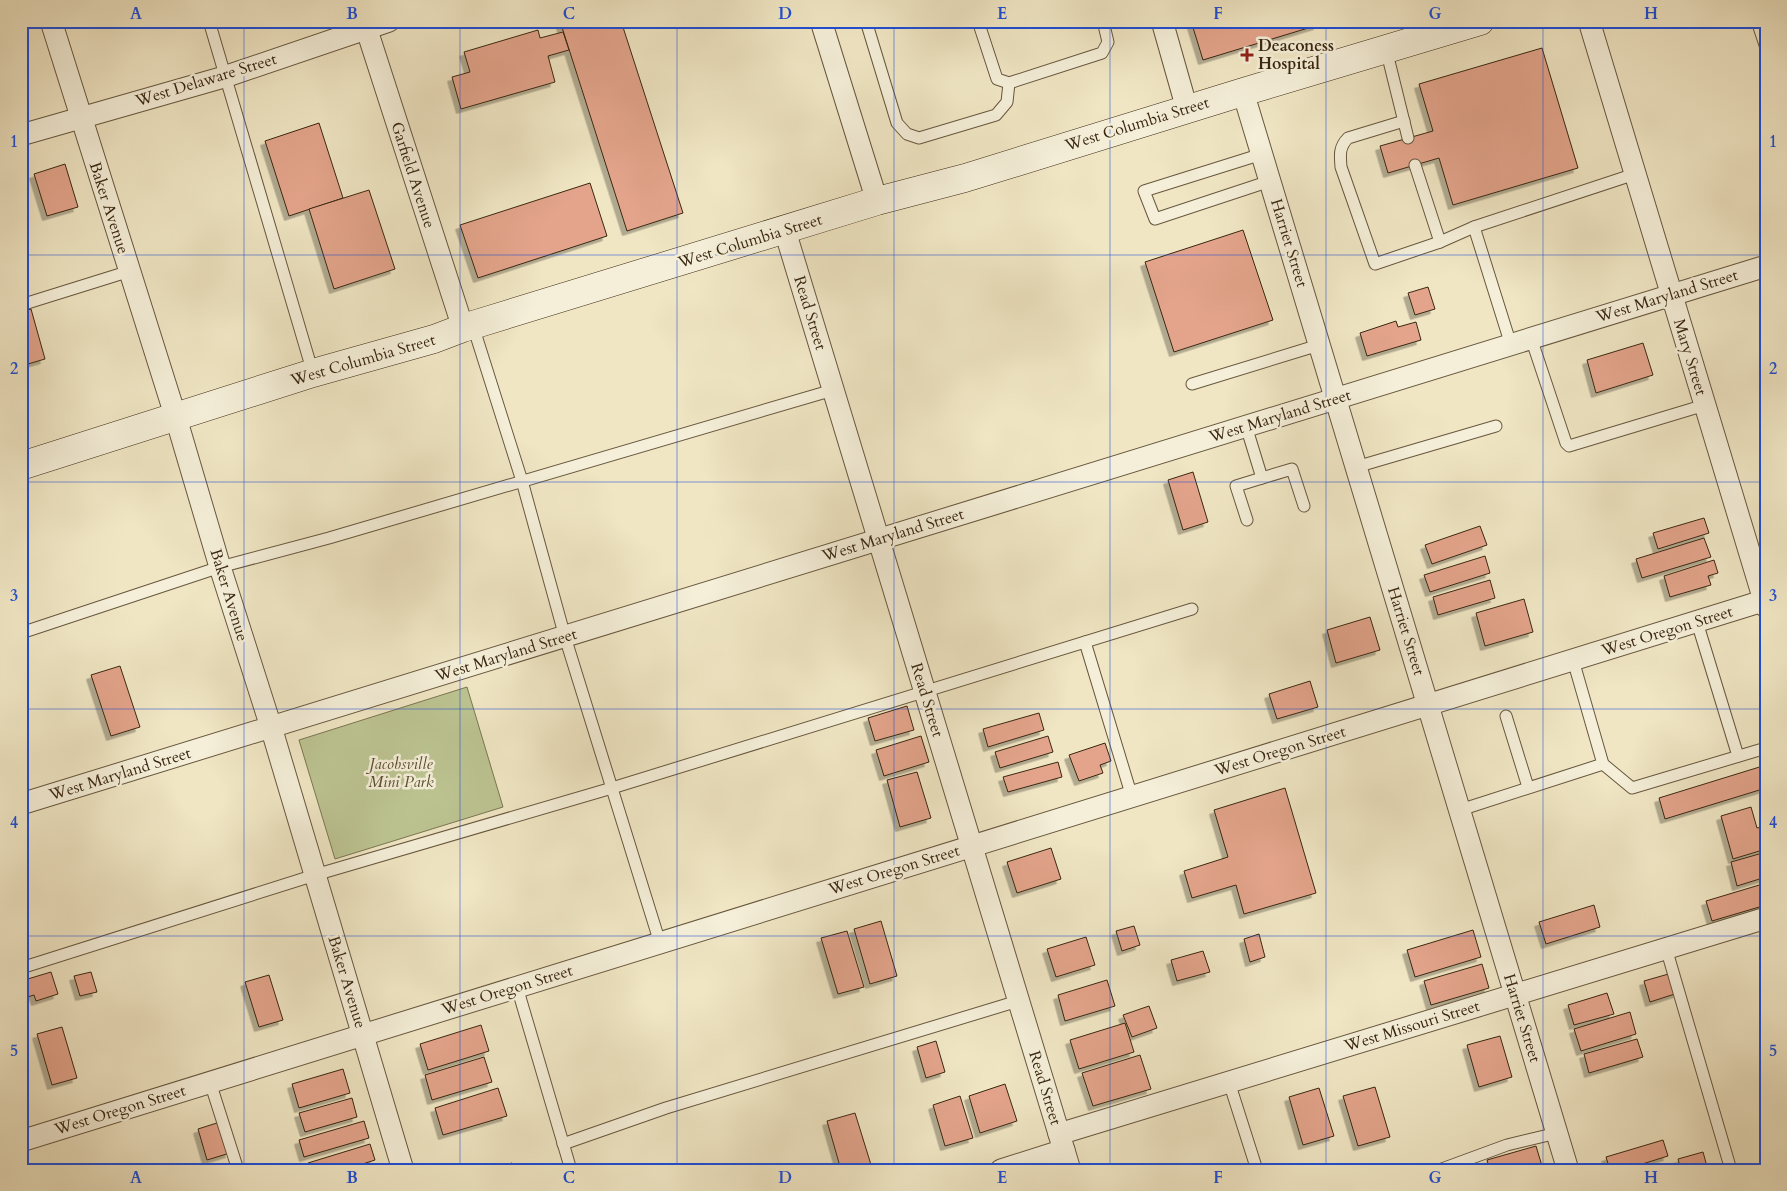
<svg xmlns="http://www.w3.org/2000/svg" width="1787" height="1191" font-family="Cardo,serif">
	<defs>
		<filter id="shadow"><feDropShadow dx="-4.5" dy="4.5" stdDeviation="0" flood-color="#0004"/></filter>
	</defs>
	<rect width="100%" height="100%" fill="#f0e6c4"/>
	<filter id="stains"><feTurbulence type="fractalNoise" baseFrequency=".004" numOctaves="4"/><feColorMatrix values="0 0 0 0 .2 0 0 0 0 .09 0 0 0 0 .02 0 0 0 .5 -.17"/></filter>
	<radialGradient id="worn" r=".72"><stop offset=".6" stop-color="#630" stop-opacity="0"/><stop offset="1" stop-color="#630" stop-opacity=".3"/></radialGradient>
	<path fill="#bcc492" stroke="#7a7652" d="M467,687L503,807L335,859L299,740Z"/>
	<g fill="#e3a48b" stroke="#392711" filter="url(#shadow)">
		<path d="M560,21H621L683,213L627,231Z"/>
		<path d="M1191,21H1317L1318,25L1203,60Z"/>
		<path d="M538,30L540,38L563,32L569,50L548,56L555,82L461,109L452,77L470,72L464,52Z"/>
		<path d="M1542,48L1578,168L1453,205L1439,158L1388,173L1380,146L1433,131L1419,84Z"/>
		<path d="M319,123L343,198L289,216L265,141Z"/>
		<path d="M65,164L78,207L47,216L34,174Z"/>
		<path d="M590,183L607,236L478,278L460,225Z"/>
		<path d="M369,190L395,269L334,289L309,209Z"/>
		<path d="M1243,230L1273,320L1174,352L1145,262Z"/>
		<path d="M1428,287L1435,309L1415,315L1408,293Z"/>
		<path d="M31,309L45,359L21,366V312Z"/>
		<path d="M1396,321L1398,327L1416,322L1421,340L1367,356L1360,333Z"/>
		<path d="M1643,343L1653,375L1596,393L1587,360Z"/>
		<path d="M1193,472L1208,522L1183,530L1168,480Z"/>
		<path d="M1704,518L1709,533L1658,549L1653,533Z"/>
		<path d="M1480,526L1487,545L1432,564L1425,545Z"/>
		<path d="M1704,538L1711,557L1642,578L1636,559Z"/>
		<path d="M1485,556L1490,573L1430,592L1424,575Z"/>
		<path d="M1714,560L1718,573L1708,576L1711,585L1670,597L1664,576Z"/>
		<path d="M1490,580L1495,598L1438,615L1433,597Z"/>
		<path d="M1524,599L1533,632L1485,646L1476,613Z"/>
		<path d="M1370,617L1380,650L1336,663L1327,630Z"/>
		<path d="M120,666L140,727L111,736L91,675Z"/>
		<path d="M1310,681L1318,707L1277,719L1269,694Z"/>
		<path d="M907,706L914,730L875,741L868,718Z"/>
		<path d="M1039,713L1044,730L988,747L983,729Z"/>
		<path d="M921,736L929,762L884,776L876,750Z"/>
		<path d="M1048,736L1053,752L1000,768L995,752Z"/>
		<path d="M1105,743L1111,761L1100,765L1103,773L1079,781L1069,755Z"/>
		<path d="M1058,762L1062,777L1008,792L1003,777Z"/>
		<path d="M1766,765V788L1665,819L1659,798Z"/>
		<path d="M917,772L931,818L900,827L887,780Z"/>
		<path d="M1285,788L1316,893L1244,914L1236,885L1192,898L1184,871L1228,857L1214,810Z"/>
		<path d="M1751,807L1757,828L1766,826V849L1733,859L1721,816Z"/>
		<path d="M1051,848L1061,879L1017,893L1007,862Z"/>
		<path d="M1766,852V877L1737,886L1731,862Z"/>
		<path d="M1766,883V905L1712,921L1706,901Z"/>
		<path d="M1594,905L1600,927L1546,944L1539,922Z"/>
		<path d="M881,921L897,976L870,984L854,929Z"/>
		<path d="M1134,926L1140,945L1122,951L1116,931Z"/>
		<path d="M1473,930L1481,957L1415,977L1407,950Z"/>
		<path d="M847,931L864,987L838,994L821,938Z"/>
		<path d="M1259,934L1265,957L1250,962L1244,939Z"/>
		<path d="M1086,937L1095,965L1056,977L1047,949Z"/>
		<path d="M1203,951L1210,972L1177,981L1171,960Z"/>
		<path d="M1482,964L1489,988L1431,1005L1424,981Z"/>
		<path d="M51,972L58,994L36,1001L34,995L21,999V981Z"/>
		<path d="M91,972L97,992L80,996L74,976Z"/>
		<path d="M1672,973L1678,993L1650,1002L1644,981Z"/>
		<path d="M269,975L283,1020L259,1027L245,982Z"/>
		<path d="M1107,980L1115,1006L1065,1021L1058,995Z"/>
		<path d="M1607,993L1614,1014L1574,1025L1568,1005Z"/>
		<path d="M1149,1006L1157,1028L1132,1037L1123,1015Z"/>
		<path d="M1630,1012L1636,1034L1581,1051L1574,1029Z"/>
		<path d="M1125,1023L1134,1052L1079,1069L1070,1040Z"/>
		<path d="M481,1025L489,1051L428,1070L420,1044Z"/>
		<path d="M62,1027L77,1078L52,1085L37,1034Z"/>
		<path d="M1500,1036L1512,1077L1479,1087L1467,1045Z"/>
		<path d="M1637,1039L1643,1057L1589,1073L1584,1054Z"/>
		<path d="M936,1041L945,1072L926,1078L917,1047Z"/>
		<path d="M1140,1055L1151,1089L1093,1106L1082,1073Z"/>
		<path d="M484,1057L492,1082L432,1100L425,1075Z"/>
		<path d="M343,1069L350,1093L299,1108L292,1084Z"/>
		<path d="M1005,1084L1017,1121L980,1133L969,1096Z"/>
		<path d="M1375,1087L1390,1137L1358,1146L1343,1096Z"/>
		<path d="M498,1088L507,1116L443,1135L435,1108Z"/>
		<path d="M1319,1088L1334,1136L1303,1145L1289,1097Z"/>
		<path d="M960,1096L973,1138L945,1146L933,1105Z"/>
		<path d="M352,1098L357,1117L305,1132L299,1113Z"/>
		<path d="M855,1113L872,1168L867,1170H841L827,1121Z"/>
		<path d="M364,1121L369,1138L304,1157L299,1140Z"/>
		<path d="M220,1122L230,1153L207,1160L198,1129Z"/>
		<path d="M1663,1140L1668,1156L1623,1170H1610L1606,1157Z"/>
		<path d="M370,1144L375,1160L344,1170H310L308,1163Z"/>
		<path d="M1536,1146L1542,1166L1530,1170H1490L1487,1160Z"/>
		<path d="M1703,1152L1708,1170H1681L1678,1159Z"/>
		<path d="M512,1163L515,1170H489Z"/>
		<path d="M55,1165L57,1170H42Z"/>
		<path d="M689,1166L690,1170H675Z"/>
	</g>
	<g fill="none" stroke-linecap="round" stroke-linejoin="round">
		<g stroke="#67573e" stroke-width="13">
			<g id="lane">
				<path d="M209,21L313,373"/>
				<path d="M866,21L897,123L907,134L919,138L996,115L1007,102L1009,83"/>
				<path d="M978,21L997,79L1009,83L1102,53L1108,42L1103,21"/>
				<path d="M1757,21L1766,48"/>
				<path d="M1386,49L1408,138"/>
				<path d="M1404,121L1348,138C1339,147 1340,155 1341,167L1375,264L1440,242"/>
				<path d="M1262,154L1144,191L1155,219L1270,181"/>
				<path d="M1415,165L1440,242L1474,227L1635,174"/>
				<path d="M1474,227L1511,345"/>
				<path d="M21,305L130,271"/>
				<path d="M473,326L522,481L565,637L660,943"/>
				<path d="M1531,338L1566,443L1569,446L1705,405"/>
				<path d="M1192,384L1319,345"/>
				<path d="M1246,426L1262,478L1292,469L1304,506"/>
				<path d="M1356,467L1496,426"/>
				<path d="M1247,520L1236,486L1262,478"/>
				<path d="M1697,622L1738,756"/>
				<path d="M21,633L220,567L329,538L833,390"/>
				<path d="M1085,642L1132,797"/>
				<path d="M1573,660L1603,764L1632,788L1766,748"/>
				<path d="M1506,716L1528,787"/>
				<path d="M1460,810L1603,764"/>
				<path d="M1666,948L1731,1170"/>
				<path d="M21,968L315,875L612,788L1192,609"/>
				<path d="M517,987L571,1170"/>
				<path d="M210,1082L238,1170"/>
				<path d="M1229,1082L1257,1170"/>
				<path d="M563,1144L666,1108L1018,1001"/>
				<path d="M1439,1170L1507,1145L1557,1133"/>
			</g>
		</g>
		<g stroke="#67573e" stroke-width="23">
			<g id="street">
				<path d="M51,21L176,418L220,567L271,727L403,1170"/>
				<path d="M364,21L463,328"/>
				<path d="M821,21L877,201"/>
				<path d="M1162,21L1187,109"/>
				<path d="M1589,21L1766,607"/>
				<path d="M1243,92L1568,1170"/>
				<path d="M21,135L224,77L389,21"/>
				<path d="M785,231L1070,1170"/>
				<path d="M21,804L1766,266"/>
				<path d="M1059,1134L1766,918"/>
				<path d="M21,1141L1766,600"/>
				<path d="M1001,1170L1064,1150"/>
			</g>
		</g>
		<g stroke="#392711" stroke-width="29">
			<path id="secondary" d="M21,466L313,373L434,339L463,328L877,201L965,178L1243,92L1480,21"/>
		</g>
		<use href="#lane" stroke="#f5efd9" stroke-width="11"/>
		<use href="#street" stroke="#f5efd9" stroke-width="21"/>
		<use href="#secondary" stroke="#f5efd9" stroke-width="28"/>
	</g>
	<path fill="none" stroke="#1d4ed8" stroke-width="1" stroke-opacity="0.55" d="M244,21V1170M460,21V1170M677,21V1170M894,21V1170M1110,21V1170M1326,21V1170M1543,21V1170M21,255H1766M21,482H1766M21,709H1766M21,936H1766"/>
	<path fill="#8f2418" stroke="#f5efd9" stroke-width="2" d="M1244.5 47.5h5v5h5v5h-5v5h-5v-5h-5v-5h5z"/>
	<g text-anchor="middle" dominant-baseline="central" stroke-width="5" stroke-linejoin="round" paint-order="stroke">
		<g font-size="16" font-weight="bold" fill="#392711" stroke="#f5efd9" text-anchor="start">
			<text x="1258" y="46">Deaconess<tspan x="1258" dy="18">Hospital</tspan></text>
		</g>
		<g font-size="16" fill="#392711" stroke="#f5efd9">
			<text transform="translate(206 80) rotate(-17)">West Delaware Street</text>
			<text transform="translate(1137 124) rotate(-17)">West Columbia Street</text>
			<text transform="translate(413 175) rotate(72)">Garfield Avenue</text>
			<text transform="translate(109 208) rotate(72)">Baker Avenue</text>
			<text transform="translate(750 241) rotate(-17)">West Columbia Street</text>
			<text transform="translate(1289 243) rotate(73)">Harriet Street</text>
			<text transform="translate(1667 296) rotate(-17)">West Maryland Street</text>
			<text transform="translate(810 313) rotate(73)">Read Street</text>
			<text transform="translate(1690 357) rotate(73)">Mary Street</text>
			<text transform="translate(363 360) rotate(-16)">West Columbia Street</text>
			<text transform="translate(1280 416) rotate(-17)">West Maryland Street</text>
			<text transform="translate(893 535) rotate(-17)">West Maryland Street</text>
			<text transform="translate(229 595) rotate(73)">Baker Avenue</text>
			<text transform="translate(1406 631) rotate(73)">Harriet Street</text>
			<text transform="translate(1667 631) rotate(-17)">West Oregon Street</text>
			<text transform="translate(506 655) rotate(-17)">West Maryland Street</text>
			<text transform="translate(927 700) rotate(73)">Read Street</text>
			<text transform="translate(1280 751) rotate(-17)">West Oregon Street</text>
			<text transform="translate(120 774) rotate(-17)">West Maryland Street</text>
			<text transform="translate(894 870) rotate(-17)">West Oregon Street</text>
			<text transform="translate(347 982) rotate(73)">Baker Avenue</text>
			<text transform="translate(507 990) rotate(-17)">West Oregon Street</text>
			<text transform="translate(1522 1018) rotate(73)">Harriet Street</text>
			<text transform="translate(1412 1026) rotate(-17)">West Missouri Street</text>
			<text transform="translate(1045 1088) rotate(73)">Read Street</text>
			<text transform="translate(120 1110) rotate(-17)">West Oregon Street</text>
		</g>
		<g font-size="16" font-style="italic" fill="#5a4e31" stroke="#f5efd9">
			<text x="401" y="764">Jacobsville<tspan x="401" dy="18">Mini Park</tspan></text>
		</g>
	</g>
	<rect width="1787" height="1191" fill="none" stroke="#f0e6c4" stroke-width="55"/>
	<rect x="28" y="28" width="1732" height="1136" fill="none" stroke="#1d4ed8" stroke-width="2"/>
	<g font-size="16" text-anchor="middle" font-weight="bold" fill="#1d4ed8">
		<text x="136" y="19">A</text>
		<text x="352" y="19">B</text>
		<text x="569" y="19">C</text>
		<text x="785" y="19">D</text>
		<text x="1002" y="19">E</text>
		<text x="1218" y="19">F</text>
		<text x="1435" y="19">G</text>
		<text x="1651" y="19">H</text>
		<text x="14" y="147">1</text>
		<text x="1773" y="147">1</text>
		<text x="14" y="374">2</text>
		<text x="1773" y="374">2</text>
		<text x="14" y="601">3</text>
		<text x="1773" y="601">3</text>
		<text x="14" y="828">4</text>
		<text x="1773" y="828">4</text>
		<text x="14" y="1056">5</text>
		<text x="1773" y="1056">5</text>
		<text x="136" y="1183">A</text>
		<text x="352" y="1183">B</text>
		<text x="569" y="1183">C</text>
		<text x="785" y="1183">D</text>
		<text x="1002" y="1183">E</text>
		<text x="1218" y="1183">F</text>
		<text x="1435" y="1183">G</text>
		<text x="1651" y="1183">H</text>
	</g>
	<rect width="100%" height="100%" filter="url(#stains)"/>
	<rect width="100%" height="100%" fill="url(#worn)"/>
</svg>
